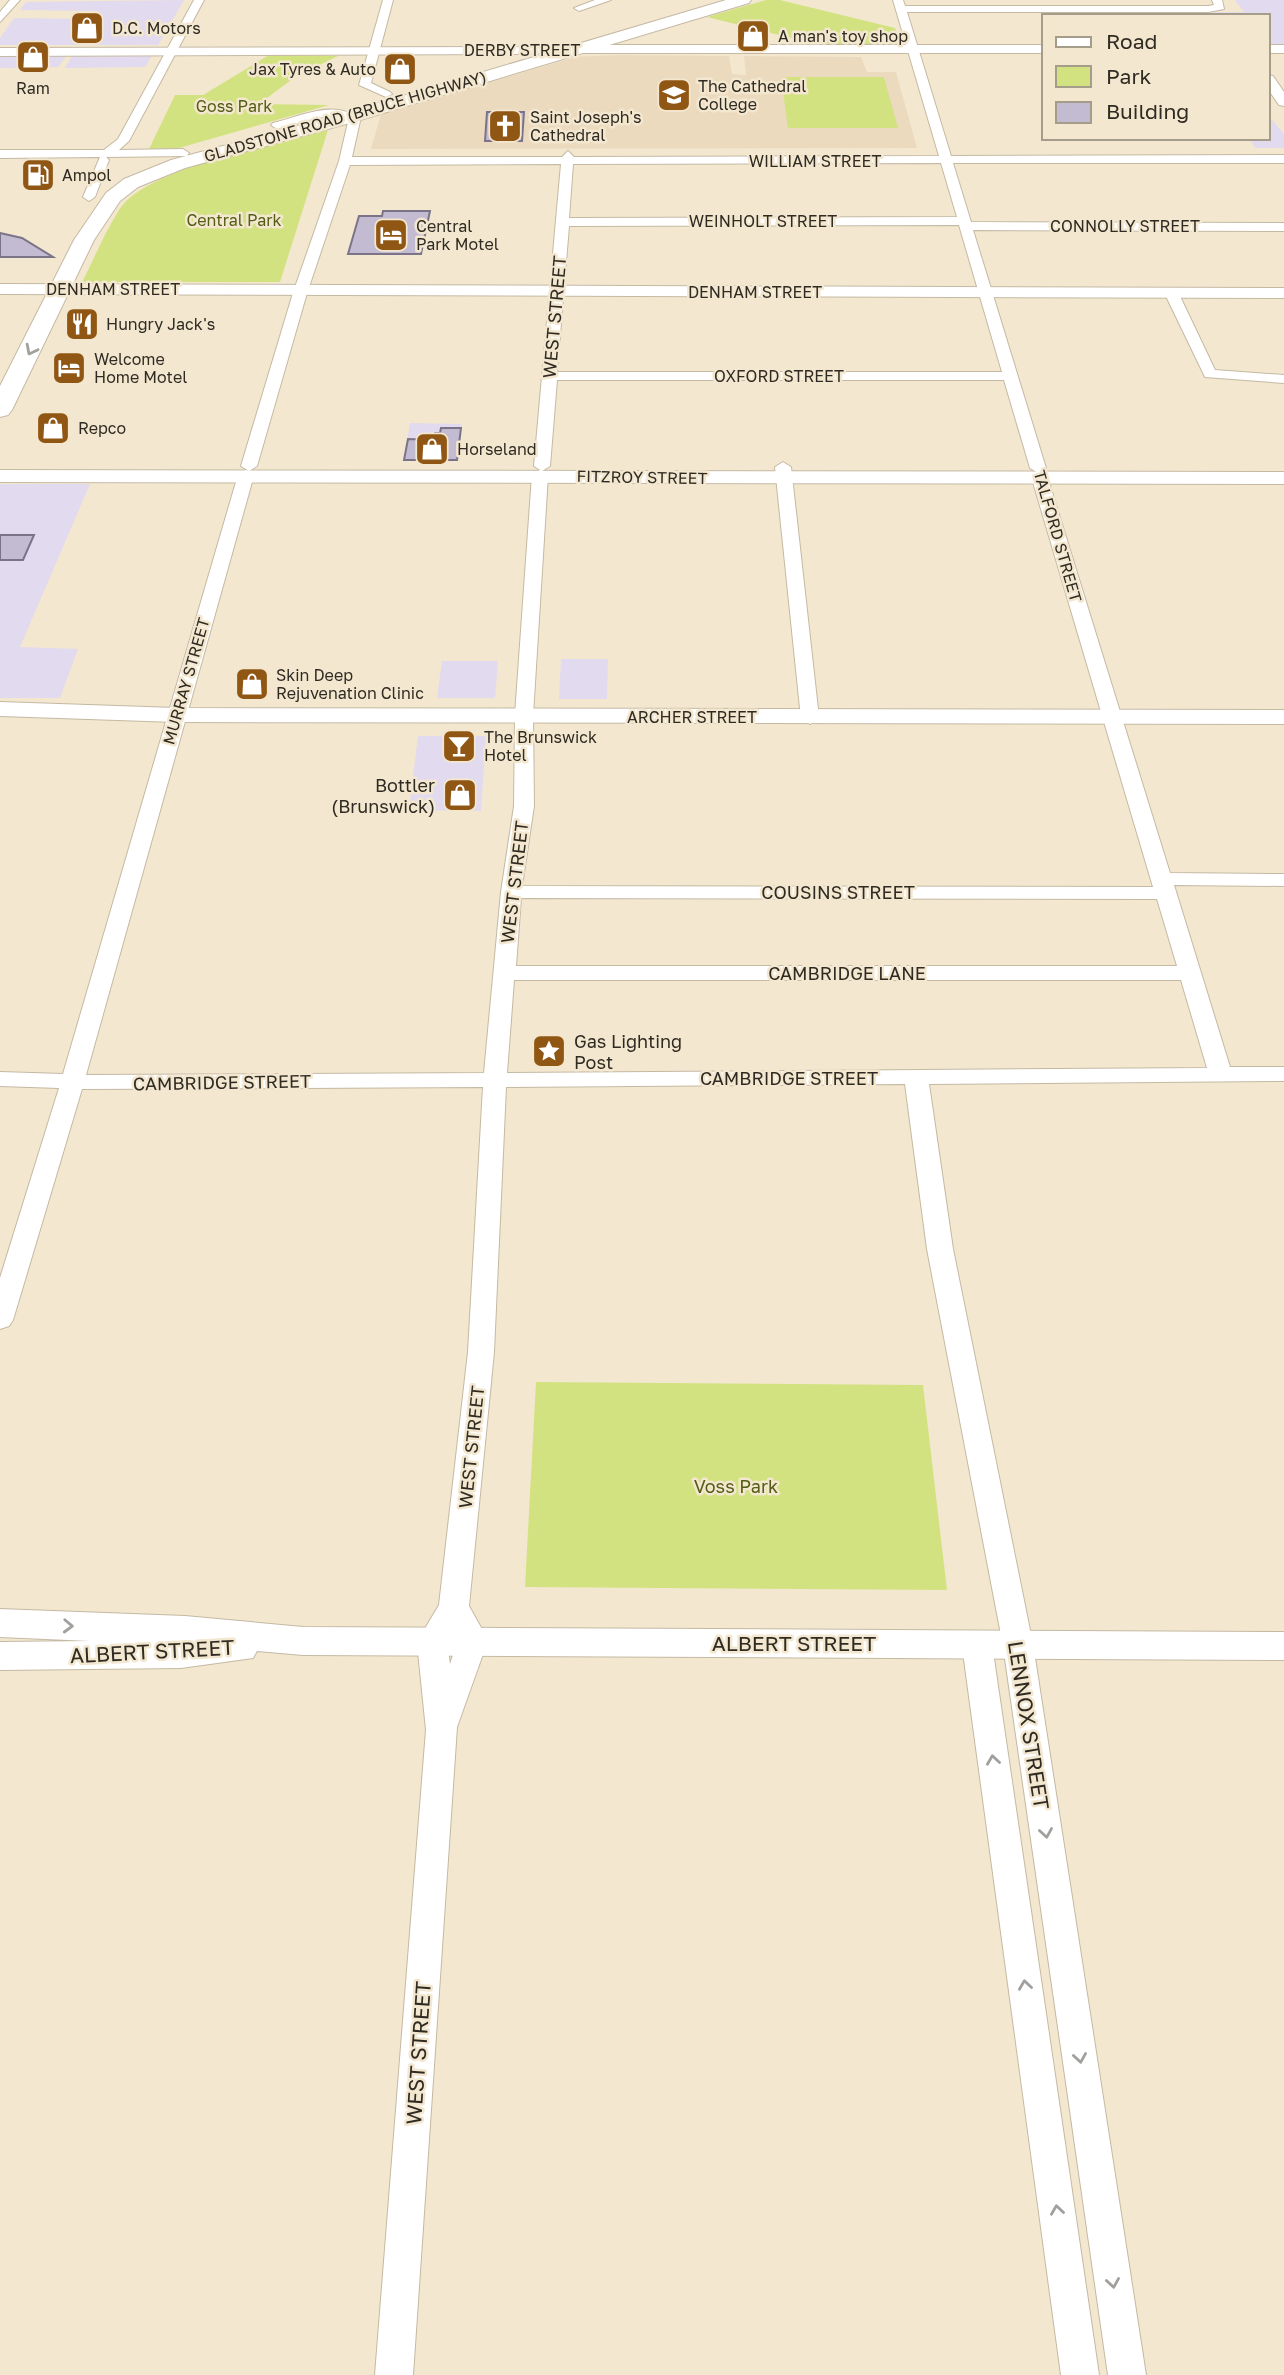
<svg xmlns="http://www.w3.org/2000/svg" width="1284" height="2375" font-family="'Golos Text',sans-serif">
	<rect width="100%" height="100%" fill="#f3e7d0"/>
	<g fill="#e2daef">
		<path d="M184,0L158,45H0V38L14,18L83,19L95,16L99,11L20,10L26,2Z"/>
		<path d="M1235,0H1284V44H1268V16H1122L1120,13L1244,12Z"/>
		<path d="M0,54L67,55L58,67L0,68Z"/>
		<path d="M73,54H153L145,67L65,68Z"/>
		<path d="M1268,115L1284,134V148H1255L1249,138H1268Z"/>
		<path d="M410,423L462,424L457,459H404Z"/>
		<path d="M0,484H90L20,647L78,649L60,698H0Z"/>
		<path d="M561,659H608L607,699H559Z"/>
		<path d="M442,661H498L495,698H437Z"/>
		<path d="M418,736H486L481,811L341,809L342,801H410Z"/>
	</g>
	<path fill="#ebdabe" d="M620,55L729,56L732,74L746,75L744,56L861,57L867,72H896L917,148L371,149L381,114L572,58L570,57Z"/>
	<g fill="#d3e281">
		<path d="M766,0H780L895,28L901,45H819L707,17Z"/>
		<path d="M269,55L338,56L295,77L259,104L329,105L179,148L149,149L175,95H203Z"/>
		<path d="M781,77H884L898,128H788Z"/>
		<path d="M328,130L280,282H82C94,259 105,232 119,210C144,168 280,143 328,130Z"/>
		<path d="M536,1382L923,1385L947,1590L525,1587Z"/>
	</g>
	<g fill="#c3bbd1" stroke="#7b7489" stroke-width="2">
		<path d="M487,112H524L522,141H485Z"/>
		<path d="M383,211H430L421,254H348L359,216H382Z"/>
		<path d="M0,233L22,238L53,257H0Z"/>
		<path d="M441,428H461L457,460H404L408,439L434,440L435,433H440Z"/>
		<path d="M0,535H34L23,560H0Z"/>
	</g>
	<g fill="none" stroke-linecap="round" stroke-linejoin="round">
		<g stroke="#c5b9a3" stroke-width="2">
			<g id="minor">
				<path d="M10,0H20L0,22V12Z"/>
				<path d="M194,0H204L129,141L119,150L183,149L189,153L187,156L106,157L109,160L95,197L89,201L83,197L100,157L0,158V150H104L118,139Z"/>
				<path d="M383,0H393L371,83L390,92L392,94L386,97L359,85Z"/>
				<path d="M595,0H611L579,11L574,8Z"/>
				<path d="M893,0H903L905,6H1208L1214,5L1212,0H1222L1224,9L1208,12H907L951,156L1284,155V163H953L971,222L1284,223V231L973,230L1046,468L1038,473L1030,468L1004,380H557L550,466L542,471L548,475L533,715L534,806L522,886L1153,887L1032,479L1040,474L1048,479L1170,873L1284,874V886L1174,885L1230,1067H1284V1081L929,1084L953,1249L1033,1645L1146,2375H1108L1003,1645L927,1249L905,1084L506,1087L494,1352L469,1606L488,1640L457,1727L413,2375H375L426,1730L417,1642L439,1605L468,1352L483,1087L82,1089L13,1320L9,1326L0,1329V1278L59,1088L0,1086V1072L63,1074L238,475L246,470L254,475L86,1075L484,1073L501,892L514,806L515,715L532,475L540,470L534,466L561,164L350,165L307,293L257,466L249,471L241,466L293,293L339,161L348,122C331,107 297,126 277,129L271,125L273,123C299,117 339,97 360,121L352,157H562L568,151L574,157L939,156ZM941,163L957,217L569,218L573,164ZM959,225L1002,372H557L569,226ZM521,898L1157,899L1177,966H516ZM514,980H1181L1207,1068L507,1073ZM454,1633L458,1640L450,1664L447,1643Z"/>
				<path d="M1166,289L1178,292L1215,370L1284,375V383L1205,377L1164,292Z"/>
				<path d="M783,462L791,467L819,718L810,724L801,718L775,467Z"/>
				<path d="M977,1633L988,1637L992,1645L1099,2375H1061L962,1645L966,1637Z"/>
			</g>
		</g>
		<g stroke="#c5b9a3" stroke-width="2">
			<g id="tertiary">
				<path d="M1044,45V53H573L566,49L573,45Z"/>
				<rect x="1268" y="45" width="16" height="8"/>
				<path d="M540,47V53L535,54L0,56V48Z"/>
				<path d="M1268,75L1273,76L1284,92V106L1279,105L1268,89Z"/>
				<path d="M0,284L1284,288V298L0,294Z"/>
				<path d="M0,470L1284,472V484L0,482Z"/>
				<path d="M0,702L176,708L1284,710V724L176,722L0,716Z"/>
				<path d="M0,1609L185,1616L303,1627L1284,1632V1660L303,1655L257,1651L253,1658L181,1668L0,1670V1642L90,1641L0,1637Z"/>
			</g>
		</g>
		<g stroke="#c5b9a3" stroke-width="2">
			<path id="trunk" d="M726,0H751L749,3L357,121L185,168L138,187L120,201L94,240L12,410L8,415L0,417V386L74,240L106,193L124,179L171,160L345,113Z"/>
		</g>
		<use href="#minor" fill="#fff" fill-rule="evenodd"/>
		<use href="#tertiary" fill="#fff" fill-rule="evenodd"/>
		<use href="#trunk" fill="#fff" fill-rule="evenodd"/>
	</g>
	<defs><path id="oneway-chevron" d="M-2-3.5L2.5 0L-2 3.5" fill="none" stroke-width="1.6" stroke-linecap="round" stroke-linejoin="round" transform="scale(1.75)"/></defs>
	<g stroke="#a2a09c">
		<use href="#oneway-chevron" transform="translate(31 350) rotate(117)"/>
		<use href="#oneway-chevron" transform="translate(68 1626) rotate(2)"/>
		<use href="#oneway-chevron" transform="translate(993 1760) rotate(-98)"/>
		<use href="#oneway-chevron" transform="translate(1046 1833) rotate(81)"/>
		<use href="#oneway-chevron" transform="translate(1025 1985) rotate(-98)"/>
		<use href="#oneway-chevron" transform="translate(1080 2058) rotate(81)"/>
		<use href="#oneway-chevron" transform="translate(1057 2210) rotate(-98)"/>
		<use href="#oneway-chevron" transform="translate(1113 2283) rotate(81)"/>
	</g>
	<defs>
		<g id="shop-square" transform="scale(1.75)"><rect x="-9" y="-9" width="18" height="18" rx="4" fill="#905613" stroke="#f3e7d0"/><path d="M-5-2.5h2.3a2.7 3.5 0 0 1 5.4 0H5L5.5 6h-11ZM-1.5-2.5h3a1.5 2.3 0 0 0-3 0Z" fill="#fff"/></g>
		<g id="school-square" transform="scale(1.75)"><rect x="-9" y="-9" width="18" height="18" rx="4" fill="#905613" stroke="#f3e7d0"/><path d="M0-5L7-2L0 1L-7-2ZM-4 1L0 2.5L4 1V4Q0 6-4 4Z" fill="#fff"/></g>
		<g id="church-square" transform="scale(1.75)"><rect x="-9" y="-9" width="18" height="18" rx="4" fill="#905613" stroke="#f3e7d0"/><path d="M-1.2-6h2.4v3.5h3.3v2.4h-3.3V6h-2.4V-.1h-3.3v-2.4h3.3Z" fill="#fff"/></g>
		<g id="fuel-square" transform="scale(1.75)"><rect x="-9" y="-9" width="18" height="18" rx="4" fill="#905613" stroke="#f3e7d0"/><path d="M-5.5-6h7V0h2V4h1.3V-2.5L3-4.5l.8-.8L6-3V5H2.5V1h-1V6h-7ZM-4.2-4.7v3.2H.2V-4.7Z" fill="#fff"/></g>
		<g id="hotel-square" transform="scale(1.75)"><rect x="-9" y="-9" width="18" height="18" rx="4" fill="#905613" stroke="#f3e7d0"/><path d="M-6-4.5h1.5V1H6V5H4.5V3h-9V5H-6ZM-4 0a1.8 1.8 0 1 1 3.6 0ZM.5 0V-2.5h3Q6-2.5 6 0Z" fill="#fff"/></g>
		<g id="restaurant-square" transform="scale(1.75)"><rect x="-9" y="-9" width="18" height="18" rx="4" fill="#905613" stroke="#f3e7d0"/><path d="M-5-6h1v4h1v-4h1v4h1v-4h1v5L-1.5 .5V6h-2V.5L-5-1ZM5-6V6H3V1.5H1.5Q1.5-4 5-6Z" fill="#fff"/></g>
		<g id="bar-square" transform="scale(1.75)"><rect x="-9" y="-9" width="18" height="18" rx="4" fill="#905613" stroke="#f3e7d0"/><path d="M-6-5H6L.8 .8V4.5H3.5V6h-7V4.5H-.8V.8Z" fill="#fff"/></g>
		<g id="sight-square" transform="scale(1.75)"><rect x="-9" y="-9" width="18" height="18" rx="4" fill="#905613" stroke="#f3e7d0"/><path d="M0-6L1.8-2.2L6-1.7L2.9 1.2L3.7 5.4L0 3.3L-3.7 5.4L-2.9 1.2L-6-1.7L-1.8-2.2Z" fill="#fff"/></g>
	</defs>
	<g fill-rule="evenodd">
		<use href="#shop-square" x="87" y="28"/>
		<use href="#shop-square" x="753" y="36"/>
		<use href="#shop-square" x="33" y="57"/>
		<use href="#shop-square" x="400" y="69"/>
		<use href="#school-square" x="674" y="95"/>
		<use href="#church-square" x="505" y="126"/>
		<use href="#fuel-square" x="38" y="175"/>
		<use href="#hotel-square" x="391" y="235"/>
		<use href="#restaurant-square" x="82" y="324"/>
		<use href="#hotel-square" x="69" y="368"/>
		<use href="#shop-square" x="53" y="428"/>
		<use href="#shop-square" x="432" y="449"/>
		<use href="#shop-square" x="252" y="684"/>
		<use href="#bar-square" x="459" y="746"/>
		<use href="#shop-square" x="460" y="795"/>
		<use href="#sight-square" x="549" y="1051"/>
	</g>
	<g text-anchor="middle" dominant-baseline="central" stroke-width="5" stroke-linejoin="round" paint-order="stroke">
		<g font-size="16" fill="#302b22" stroke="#f3e7d0" text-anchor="start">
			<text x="112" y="28">D.C. Motors</text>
			<text x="778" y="36">A man's toy shop</text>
			<text x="376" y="69" text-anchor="end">Jax Tyres &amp; Auto</text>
			<text x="698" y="86">The Cathedral<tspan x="698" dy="18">College</tspan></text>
			<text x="33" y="88" text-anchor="middle">Ram</text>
			<text x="530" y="117">Saint Joseph's<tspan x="530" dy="18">Cathedral</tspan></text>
			<text x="62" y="175">Ampol</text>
			<text x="416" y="226">Central<tspan x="416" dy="18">Park Motel</tspan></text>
			<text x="106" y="324">Hungry Jack's</text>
			<text x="94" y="359">Welcome<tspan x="94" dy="18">Home Motel</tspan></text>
			<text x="78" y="428">Repco</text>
			<text x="457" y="449">Horseland</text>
			<text x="276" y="675">Skin Deep<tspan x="276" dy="18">Rejuvenation Clinic</tspan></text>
			<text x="484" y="737">The Brunswick<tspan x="484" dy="18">Hotel</tspan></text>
		</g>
		<g font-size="16" fill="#302b22" stroke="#f3e7d0">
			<text x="522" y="50">DERBY STREET</text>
			<text transform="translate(345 116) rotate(-16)">GLADSTONE ROAD (BRUCE HIGHWAY)</text>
			<text x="815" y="161">WILLIAM STREET</text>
			<text x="763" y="221">WEINHOLT STREET</text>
			<text x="1125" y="226">CONNOLLY STREET</text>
			<text x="113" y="289">DENHAM STREET</text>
			<text x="755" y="292">DENHAM STREET</text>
			<text x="779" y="376">OXFORD STREET</text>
			<text transform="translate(642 477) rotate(1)">FITZROY STREET</text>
			<text transform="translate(1058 536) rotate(74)">TALFORD STREET</text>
			<text transform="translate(186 681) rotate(-74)">MURRAY STREET</text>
			<text x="692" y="717">ARCHER STREET</text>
		</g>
		<g font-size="16" fill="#545d15" stroke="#f3e7d0">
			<text x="234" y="106">Goss Park</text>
			<text x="234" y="220">Central Park</text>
		</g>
		<g font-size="18" fill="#302b22" stroke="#f3e7d0">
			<text transform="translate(554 317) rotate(-85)">WEST STREET</text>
			<text transform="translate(514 882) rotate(-83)">WEST STREET</text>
			<text x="838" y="892">COUSINS STREET</text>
			<text x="847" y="973">CAMBRIDGE LANE</text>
			<text x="789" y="1078">CAMBRIDGE STREET</text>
			<text transform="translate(222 1082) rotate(-1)">CAMBRIDGE STREET</text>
			<text transform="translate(471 1447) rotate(-84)">WEST STREET</text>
		</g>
		<g font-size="18" fill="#302b22" stroke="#f3e7d0" text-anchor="end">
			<text x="435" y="785">Bottler<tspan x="435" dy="21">(Brunswick)</tspan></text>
			<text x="574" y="1041" text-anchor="start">Gas Lighting<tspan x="574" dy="21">Post</tspan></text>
		</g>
		<g font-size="18" fill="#545d15" stroke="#f3e7d0">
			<text x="736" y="1486">Voss Park</text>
		</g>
		<g font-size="21" fill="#302b22" stroke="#f3e7d0">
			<text x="794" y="1643">ALBERT STREET</text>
			<text transform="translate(152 1651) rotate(-3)">ALBERT STREET</text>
			<text transform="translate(1029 1725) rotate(81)">LENNOX STREET</text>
			<text transform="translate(418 2053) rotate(-86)">WEST STREET</text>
		</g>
	</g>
	<rect x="1042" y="14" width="228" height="126" fill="#f3e7d0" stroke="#a59c8a" stroke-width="2"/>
	<rect x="1056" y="37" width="35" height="10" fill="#ffffff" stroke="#a59c8a" stroke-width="2"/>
	<text x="1106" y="49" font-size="21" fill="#302b22">Road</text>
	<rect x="1056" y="66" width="35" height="21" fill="#d3e281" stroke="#a59c8a" stroke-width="2"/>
	<text x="1106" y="84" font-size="21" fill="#302b22">Park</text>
	<rect x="1056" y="102" width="35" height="21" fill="#c3bbd1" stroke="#a59c8a" stroke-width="2"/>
	<text x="1106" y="119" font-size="21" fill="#302b22">Building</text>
</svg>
